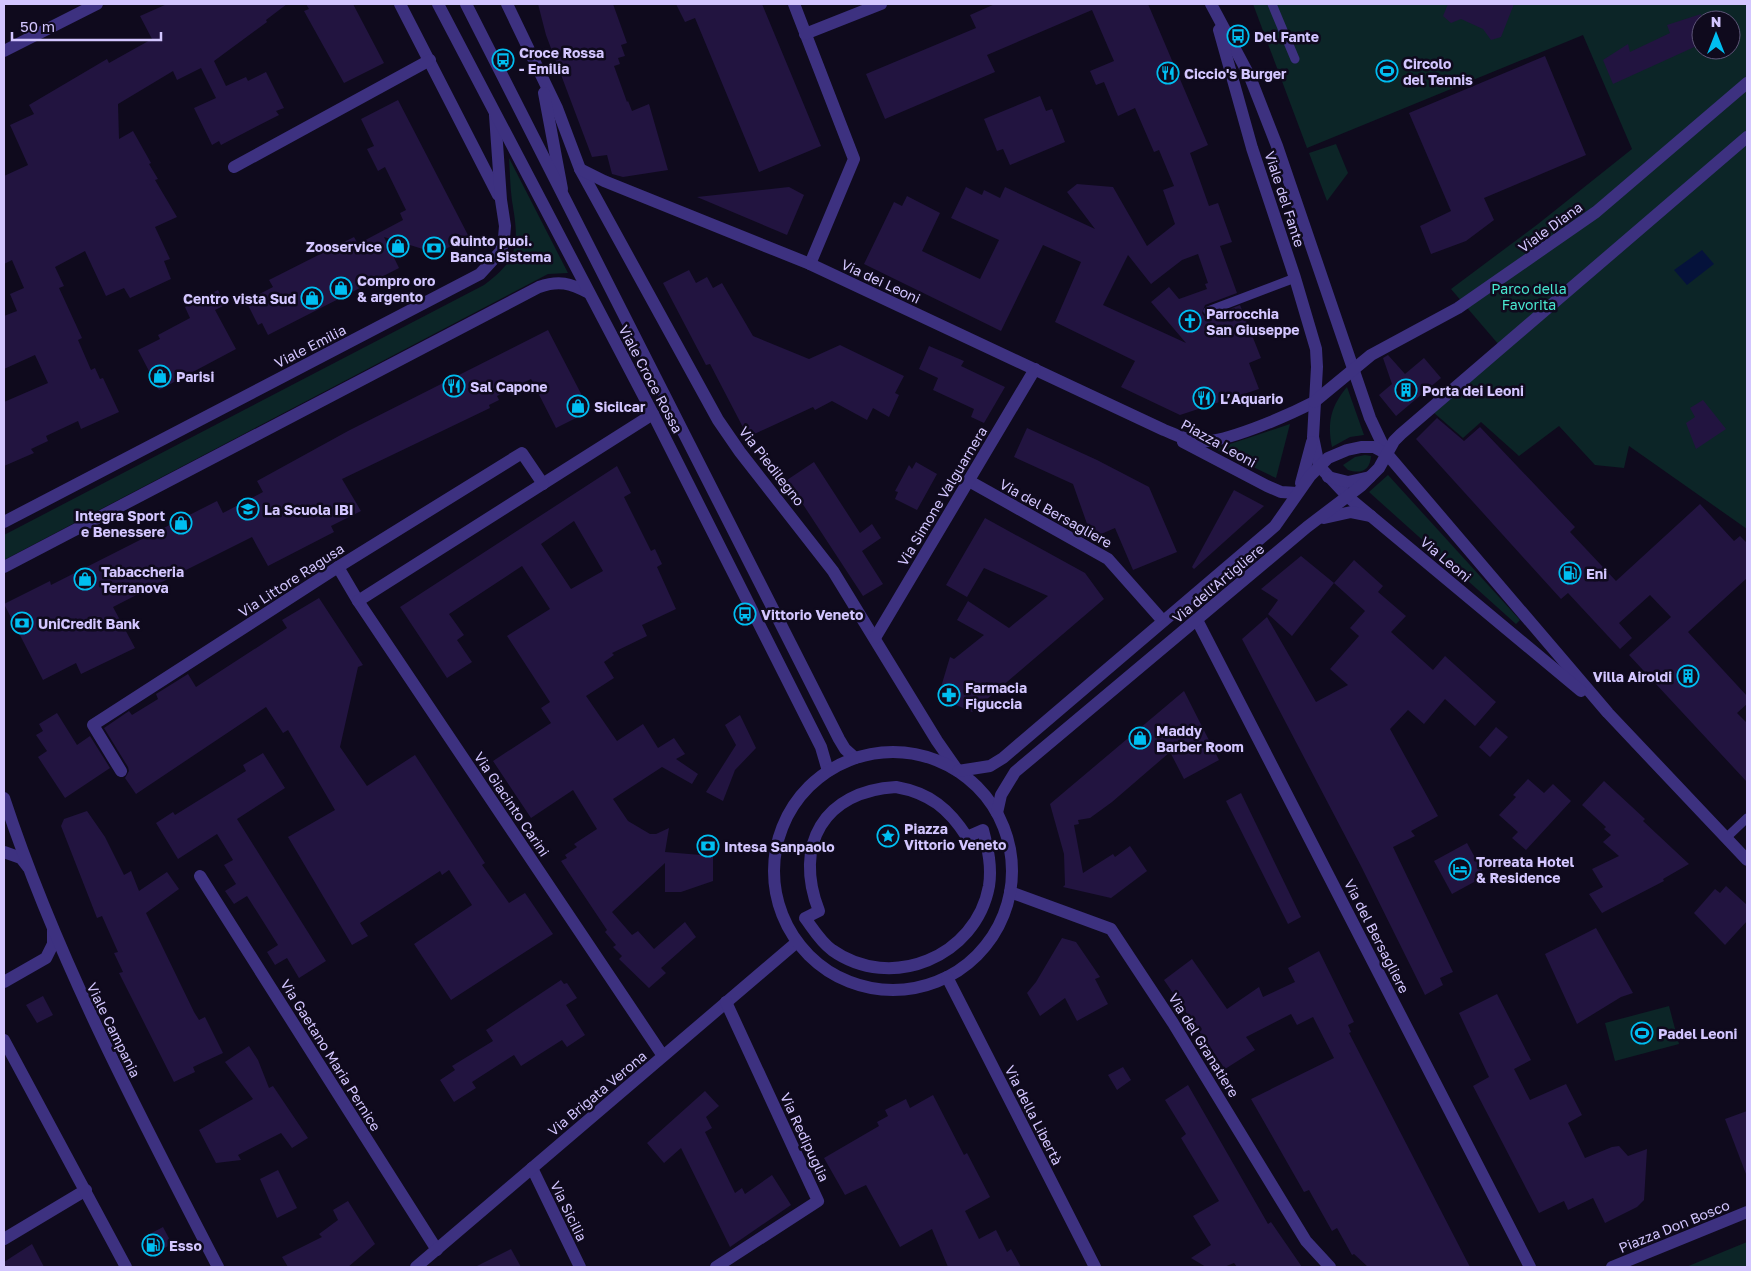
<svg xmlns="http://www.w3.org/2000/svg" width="1751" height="1271" font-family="'Golos Text',sans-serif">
	<rect width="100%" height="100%" fill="#0f0a1d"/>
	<g fill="#0c2527" fill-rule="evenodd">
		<path d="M1253,4H1747V529L1629,446L1624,468L1595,465L1559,426L1519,456L1481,422L1463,438L1433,412L1505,352L1451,289L1538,224L1632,149L1583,35L1307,148ZM1701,20H1731V50H1701Z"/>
		<path d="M1336,144L1348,173L1327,201L1309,153Z"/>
		<path d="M509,158L568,273L548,274L4,560V535L484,285C520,259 519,242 512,201C510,187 510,172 509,158Z"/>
		<path d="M1347,387L1364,435L1350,437L1332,447C1327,422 1331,406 1347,387Z"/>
		<path d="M1290,424L1276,478L1215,449Z"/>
		<path d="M1365,455L1371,456C1370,471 1361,474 1348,470L1343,465L1355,457Z"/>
		<path d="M1388,475L1520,620L1516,624L1369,492Z"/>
		<path d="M1669,1006L1679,1044L1615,1061L1605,1023Z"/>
		<path d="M1747,1242V1267H1686Z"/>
	</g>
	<path fill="#05123b" d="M1702,250L1714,264L1687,285L1674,270Z"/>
	<g fill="#221440" fill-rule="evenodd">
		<path d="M167,4H287L266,20L267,22L214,61L226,86L246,77L248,81L266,72L284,108L276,111L279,115L244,133L221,145L219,141L212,145L194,108L216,98L201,68L177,80L173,71L118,104L119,139L133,131L151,163L149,164L158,179L155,180L177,217L155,227L170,259L164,261L171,279L130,298L124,288L106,296L85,251L55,267L64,286L59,288L82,338L78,340L91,370L95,368L100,379L103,378L119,412L81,429L78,421L46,436L48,441L31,449L34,453L4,466V402L48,383L35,355L4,369V316L17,311L10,294L24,288L12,260L4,264V176L28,165L10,125L34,114L29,105L107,59L109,63L152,39L140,16Z"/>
		<path d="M306,4H353L384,63L344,83L304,11L309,9Z"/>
		<path d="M538,4H613L627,43L621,45L625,56L618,58L620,64L614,66L627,102L628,101L632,111L649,104L668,170L623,177L612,174L607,155L592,157L546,35Z"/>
		<path d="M676,4H762L821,146L759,172L695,18L685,22Z"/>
		<path d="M995,4H1148L1208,145L1190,153L1209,206L1218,203L1232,242L1220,246L1237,293L1205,305L1202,313L1204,316L1210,317L1240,305L1261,358L1249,363L1259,389L1180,415L1121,387L1135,361L1055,322L1081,262L1043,245L1001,331L864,264L894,202L902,206L907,196L940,213L922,251L980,279L999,240L951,218L966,187L982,195L984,190L1000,198L1005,187L1095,229L1067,192L1077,184L1113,187L1147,246L1175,224L1163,190L1174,186L1159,150L1154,152L1135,108L1118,116L1104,82L1096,85L1090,71L1114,61L1092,10L987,55L995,72L885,119L866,74L976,28L970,15ZM1198,254L1208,283L1205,284L1207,289L1179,299L1169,287L1151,302L1186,343L1103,305L1128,255L1151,284L1182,260Z"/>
		<path d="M1448,4H1514L1501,37L1491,40L1483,29L1461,19L1451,23L1443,16Z"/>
		<path d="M1701,14V44L1613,84L1603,60L1628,44L1630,52L1670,33L1667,25Z"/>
		<path d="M1545,56L1586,155L1484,198L1494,220L1466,241L1431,254L1420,226L1451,211L1409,113Z"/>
		<path d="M1040,96L1046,111L1052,109L1065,142L1010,165L1003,149L997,151L984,119Z"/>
		<path d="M398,100L469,237L430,257L426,250L384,237L399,268L268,335L262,323L258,325L246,301L273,287L269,280L354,237L358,244L403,220L400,213L406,210L385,167L378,171L367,149L374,146L361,119Z"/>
		<path d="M789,187L804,195L787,235L697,197Z"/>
		<path d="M689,270L696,283L707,277L713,288L722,283L753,336L809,359L840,345L904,376L895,393L899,395L889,417L873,408L867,420L832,401L815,410L813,407L748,437L710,364L706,365L663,283Z"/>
		<path d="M218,290L225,305L215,310L236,349L159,390L138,350L160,339L158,335L190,318L185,307Z"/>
		<path d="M548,330L590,411L556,428L531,379L497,396L499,400L489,405L490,408L342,479L361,511L331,526L334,532L268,566L252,537L160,583L113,607L135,648L81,674L76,663L43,680L4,604L50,581L51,585L217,501L223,513L263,492L257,481L348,431Z"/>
		<path d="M929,346L964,361L961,366L1005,387L984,423L971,417L974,409L933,390L938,378L919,369Z"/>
		<path d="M1388,355L1405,374L1424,358L1441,378L1396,416L1379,395L1392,384L1383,358Z"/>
		<path d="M1703,400L1726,429L1696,449L1686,423L1695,417L1690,408Z"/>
		<path d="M1437,418L1464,441L1480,427L1575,527L1570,532L1616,581L1700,504L1734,541L1740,536L1747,543V578L1688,632L1747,696V704L1737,713L1747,723V782L1629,655L1671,617L1650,595L1619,623L1632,638L1620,649L1568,593L1561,599L1416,439Z"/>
		<path d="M1027,428L1097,460L1149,487L1177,552L1133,570L1115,528L1092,538L1073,484L1014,457Z"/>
		<path d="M814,462L860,533L872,524L881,538L862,551L883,584L863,596L787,480Z"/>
		<path d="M916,462L937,474L917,510L895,499L898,492L895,491L909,465L912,469Z"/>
		<path d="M617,466L631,493L624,497L651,551L655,549L662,564L657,567L676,609L642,625L647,636L612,653L614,655L604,662L614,678L586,696L617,741L643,724L658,748L674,738L685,754L676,759L698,774L692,784L662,767L613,799L628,821L650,834H656L669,828L665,852L713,856V881L681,892H665V863L612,912L632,935L638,931L654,949L685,922L696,937L661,968L666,973L649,988L619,959L622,956L613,947L616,945L605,932L607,930L561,861L567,858L565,855L577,847L574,844L597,829L573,790L531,818L493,761L551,723L541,708L550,702L507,636L550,609L522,566L449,614L464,635L457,640L472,662L447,678L400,607ZM574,521L603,571L571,589L541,544Z"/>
		<path d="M1234,490L1264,506L1194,569L1192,567Z"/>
		<path d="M985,518L1085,573L1104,599L972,712L938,697L950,657L954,659L984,635L957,620L968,601L1009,628L1048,596L984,568L967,597L946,585Z"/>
		<path d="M1301,556L1334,583L1292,636L1268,614L1278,600L1261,589Z"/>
		<path d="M1354,560L1383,586L1378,592L1406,616L1391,632L1433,670L1445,656L1496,702L1475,726L1445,699L1424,724L1408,710L1390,729L1438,816L1411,831L1415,836L1393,847L1453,972L1440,978L1443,985L1425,995L1362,868L1242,639L1267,617L1316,702L1348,685L1330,669L1359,636L1350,628L1365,611L1334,583Z"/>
		<path d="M319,598L363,665L358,667L340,747L367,786L415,755L485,863L482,865L509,903L525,893L553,934L451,1000L414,944L472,905L449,870L442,875L440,871L360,923L368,936L352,945L288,837L335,810L288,730L283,733L266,707L136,794L125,778L129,771L128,767L104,728L129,711L132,715L158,699L156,694L188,674L196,687L287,628L282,620Z"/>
		<path d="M1184,691L1219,760L1184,779L1170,752L1112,802L1090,818L1078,820L1079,824L1074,825L1083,873L1113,854L1115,857L1130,846L1147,871L1111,898L1063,887L1065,885L1064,854L1050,804Z"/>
		<path d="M57,713L77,745L90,736L110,768L65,798L38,757L47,751L36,735L43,731L39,724Z"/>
		<path d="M740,715L756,748L735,770L723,801L706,792L736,745L725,725Z"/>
		<path d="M1496,727L1508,737L1490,757L1479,747Z"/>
		<path d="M263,753L285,788L237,819L326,961L299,978L287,958L275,965L267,952L278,945L247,896L234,904L225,891L236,884L224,865L233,860L217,834L178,859L156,823L173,812L175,815L246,771L243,765Z"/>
		<path d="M1528,779L1544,793L1553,784L1571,801L1526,850L1512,838L1518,832L1499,815L1516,797L1513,795Z"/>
		<path d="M1604,781L1645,819L1643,821L1689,864L1663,879L1664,881L1602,913L1589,894L1603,887L1592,869L1619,856L1603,842L1611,835L1604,829L1606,827L1582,805Z"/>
		<path d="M1241,793L1301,917L1288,924L1226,801Z"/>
		<path d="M87,811L105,837L124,875L131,871L139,891L167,872L179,889L146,913L194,1012L199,1020L205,1017L223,1053L193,1067L195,1072L174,1082L119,973L123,972L114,953L118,952L102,916L97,918L61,826L64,819Z"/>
		<path d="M1467,843L1485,876L1452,894L1434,861Z"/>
		<path d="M1726,886L1747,905V921L1725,945L1694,913L1715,889L1720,893Z"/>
		<path d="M1596,928L1633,993L1621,997L1577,1024L1545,954Z"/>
		<path d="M1062,938L1076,942L1100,977L1095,979L1108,1004L1077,1021L1065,998L1040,1016L1027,993L1036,982Z"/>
		<path d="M1319,951L1354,1022L1348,1025L1351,1032L1349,1033L1470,1267H1368L1354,1254L1352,1255L1337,1228L1332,1231L1309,1190L1304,1192L1251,1099L1334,1058L1313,1017L1297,1025L1291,1014L1246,1037L1255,1050L1225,1069L1164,980L1192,959L1227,1009L1259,987L1263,997L1295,982L1288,968Z"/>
		<path d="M561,980L564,984L567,983L577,998L566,1005L585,1035L567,1047L562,1040L521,1066L514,1055L472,1082L476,1088L454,1102L440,1080L455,1070L452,1066L493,1041L486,1030Z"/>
		<path d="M1497,994L1531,1060L1514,1069L1530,1100L1566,1084L1582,1115L1568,1123L1585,1158L1612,1147L1619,1146L1628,1156L1647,1149L1644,1200L1637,1207L1605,1223L1593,1198L1568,1210L1564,1201L1539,1213L1473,1086L1489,1077L1459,1013Z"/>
		<path d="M43,996L53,1015L37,1023L26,1005Z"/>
		<path d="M249,1046L258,1060L269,1088L273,1086L308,1138L292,1148L281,1133L238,1155L241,1160L216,1163L199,1130L253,1099L225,1062Z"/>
		<path d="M1123,1067L1131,1080L1117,1090L1108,1075Z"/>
		<path d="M1188,1085L1268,1224L1271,1222L1302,1267H1237L1234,1263L1224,1267H1206L1191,1258L1211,1245L1193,1216L1219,1201L1181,1138L1186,1134L1165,1100Z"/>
		<path d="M705,1091L719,1106L706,1117L712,1128L705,1132L735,1193L742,1188L745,1194L772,1175L791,1205L730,1247L681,1148L664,1163L647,1143Z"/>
		<path d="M933,1095L964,1155L967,1153L990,1197L965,1211L979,1239L996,1230L1007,1252L1011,1249L1021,1267H948L932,1229L900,1247L866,1185L845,1195L824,1158L879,1126L877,1122L888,1116L885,1110L906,1099L910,1108Z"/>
		<path d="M1747,1111V1174H1746L1725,1119Z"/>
		<path d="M278,1170L297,1208L277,1218L260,1179Z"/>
		<path d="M348,1201L375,1244L348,1267H288L282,1257L322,1237L319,1234L338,1220L333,1210Z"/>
		<path d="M163,1227L172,1244L155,1253L146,1236Z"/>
		<path d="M32,1244L44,1267H4V1262Z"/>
		<path d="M511,1249L521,1267H475Z"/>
	</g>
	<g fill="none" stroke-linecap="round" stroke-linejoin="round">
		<g stroke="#3d3180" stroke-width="9">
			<path d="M1272,4L1295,59"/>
			<path d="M1208,311L1295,278"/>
			<path d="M1726,838L1747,818"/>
		</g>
		<path stroke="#3d3180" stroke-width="12" d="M896,787C930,793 949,809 967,837L983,830C988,849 992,867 989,886C976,957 891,992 832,950C820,941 814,930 805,918L819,911C793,845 824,791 896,787Z"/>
		<g stroke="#3d3180" stroke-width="12">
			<path d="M400,4L498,195"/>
			<path d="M507,4L557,108L580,169L718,420L740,452L833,571L937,741L958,771"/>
			<path d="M794,4L854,159L810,264"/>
			<path d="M805,34L881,4"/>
			<path d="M4,51L97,4"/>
			<path d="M544,93L562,189"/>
			<path d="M234,167L430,60"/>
			<path d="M580,169L604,181L810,264L1164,430C1174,434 1184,439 1194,441C1218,447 1291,414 1314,402"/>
			<path d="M1183,442L1267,486L1281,492L1297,493"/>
			<path d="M969,481L1108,559L1163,621"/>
			<path d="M4,522L480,274L501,251L504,238L505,226L501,200L495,115"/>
			<path d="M4,567L539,287C559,280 570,283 589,293"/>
			<path d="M338,567L358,601L663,1056"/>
			<path d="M358,601L653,414"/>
			<path d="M1197,620L1530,1267"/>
			<path d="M875,638L1035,369"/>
			<path d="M121,771L93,725L338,567L522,453L543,484"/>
			<path d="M4,852L21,858L28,867"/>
			<path d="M200,876L437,1250"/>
			<path d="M1010,892L1111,929L1173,1023L1306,1241L1330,1267"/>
			<path d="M4,982L46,958L53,944V929"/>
			<path d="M532,1168L580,1267"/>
			<path d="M4,1239L86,1190"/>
			<path d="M416,1267L797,942"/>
			<path d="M716,1267L818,1201L726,1002"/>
		</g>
		<g stroke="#3d3180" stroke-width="12">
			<path d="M438,4L653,414L821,747L828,771"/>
			<path d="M466,4L839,739L845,749L855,758"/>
			<path d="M1211,4L1250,77L1277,146L1370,418L1387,454L1608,713L1747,860"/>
			<path d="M1219,30L1252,148L1295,278L1316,349L1317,367L1313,437L1319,466L1348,497L1581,691"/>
			<path d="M1314,402L1371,355L1458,308L1596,212L1747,83"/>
			<path d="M1328,477L1348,482L1370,477"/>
			<path d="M1301,483L1312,442"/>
			<path d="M1324,518L1351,512L1371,516"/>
			<circle cx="893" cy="871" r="119"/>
			<path d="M958,771L990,766L1003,758L1275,526L1310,476L1328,458L1347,450L1361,447H1374L1387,454"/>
			<path d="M4,798C58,962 139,1114 218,1267"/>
			<path d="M997,813L1001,795L1015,772L1307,527L1361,486L1379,468L1394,441L1401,434L1747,137"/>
			<path d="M947,977L1095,1267"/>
			<path d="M4,1040L126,1267"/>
			<path d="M1612,1267L1747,1212"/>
		</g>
	</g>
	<defs>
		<g id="bus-ring" transform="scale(1.125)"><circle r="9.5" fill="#0f0a1d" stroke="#00bef1" stroke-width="1.5"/><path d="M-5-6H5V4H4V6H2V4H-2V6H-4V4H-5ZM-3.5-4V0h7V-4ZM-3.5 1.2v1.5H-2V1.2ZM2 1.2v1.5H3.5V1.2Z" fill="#00bef1"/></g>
		<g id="stadium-ring" transform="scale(1.125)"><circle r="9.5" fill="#0f0a1d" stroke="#00bef1" stroke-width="1.5"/><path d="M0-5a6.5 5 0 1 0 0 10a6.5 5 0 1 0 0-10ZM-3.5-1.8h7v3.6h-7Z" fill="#00bef1"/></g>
		<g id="restaurant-ring" transform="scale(1.125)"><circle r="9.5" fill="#0f0a1d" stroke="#00bef1" stroke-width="1.5"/><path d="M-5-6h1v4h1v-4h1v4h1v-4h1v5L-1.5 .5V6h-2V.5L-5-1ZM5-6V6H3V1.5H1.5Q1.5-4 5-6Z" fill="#00bef1"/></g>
		<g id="shop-ring" transform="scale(1.125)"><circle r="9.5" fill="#0f0a1d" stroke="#00bef1" stroke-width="1.5"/><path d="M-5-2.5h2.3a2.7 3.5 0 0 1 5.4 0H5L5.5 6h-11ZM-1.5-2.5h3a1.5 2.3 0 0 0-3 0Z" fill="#00bef1"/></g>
		<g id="bank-ring" transform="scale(1.125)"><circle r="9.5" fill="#0f0a1d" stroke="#00bef1" stroke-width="1.5"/><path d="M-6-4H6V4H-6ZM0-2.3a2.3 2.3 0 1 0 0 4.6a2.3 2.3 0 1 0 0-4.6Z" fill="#00bef1"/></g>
		<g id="church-ring" transform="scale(1.125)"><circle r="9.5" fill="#0f0a1d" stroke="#00bef1" stroke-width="1.5"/><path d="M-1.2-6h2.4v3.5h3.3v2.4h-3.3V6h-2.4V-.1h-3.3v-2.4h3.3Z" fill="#00bef1"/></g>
		<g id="building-ring" transform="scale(1.125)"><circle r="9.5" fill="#0f0a1d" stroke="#00bef1" stroke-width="1.5"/><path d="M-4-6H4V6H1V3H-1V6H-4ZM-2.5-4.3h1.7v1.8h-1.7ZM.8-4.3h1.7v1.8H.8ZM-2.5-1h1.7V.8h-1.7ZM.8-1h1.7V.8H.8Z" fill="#00bef1"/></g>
		<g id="school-ring" transform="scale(1.125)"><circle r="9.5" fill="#0f0a1d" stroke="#00bef1" stroke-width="1.5"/><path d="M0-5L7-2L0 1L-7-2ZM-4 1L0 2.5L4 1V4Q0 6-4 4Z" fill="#00bef1"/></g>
		<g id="fuel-ring" transform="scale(1.125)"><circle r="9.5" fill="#0f0a1d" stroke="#00bef1" stroke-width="1.5"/><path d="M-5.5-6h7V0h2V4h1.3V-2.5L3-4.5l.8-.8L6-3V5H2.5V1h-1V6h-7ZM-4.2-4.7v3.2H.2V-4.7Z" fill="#00bef1"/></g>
		<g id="pharmacy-ring" transform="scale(1.125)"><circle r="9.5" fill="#0f0a1d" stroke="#00bef1" stroke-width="1.5"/><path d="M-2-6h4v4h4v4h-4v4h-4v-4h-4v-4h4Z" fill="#00bef1"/></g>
		<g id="sight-ring" transform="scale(1.125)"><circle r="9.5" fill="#0f0a1d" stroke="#00bef1" stroke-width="1.5"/><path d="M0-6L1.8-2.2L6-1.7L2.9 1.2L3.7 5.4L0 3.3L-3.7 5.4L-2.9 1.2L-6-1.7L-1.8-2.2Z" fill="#00bef1"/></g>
		<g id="hotel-ring" transform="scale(1.125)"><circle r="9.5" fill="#0f0a1d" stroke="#00bef1" stroke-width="1.5"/><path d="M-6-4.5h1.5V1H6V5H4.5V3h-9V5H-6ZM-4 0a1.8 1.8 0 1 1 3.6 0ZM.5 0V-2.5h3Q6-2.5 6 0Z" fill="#00bef1"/></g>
	</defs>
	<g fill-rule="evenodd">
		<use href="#bus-ring" x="1238" y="36"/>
		<use href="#bus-ring" x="503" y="60"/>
		<use href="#stadium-ring" x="1387" y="71"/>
		<use href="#restaurant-ring" x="1168" y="73"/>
		<use href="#shop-ring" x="398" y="246"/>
		<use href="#bank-ring" x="434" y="248"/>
		<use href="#shop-ring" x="341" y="288"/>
		<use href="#shop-ring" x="312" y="298"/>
		<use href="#church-ring" x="1190" y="321"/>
		<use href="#shop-ring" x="160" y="376"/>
		<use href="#restaurant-ring" x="454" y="386"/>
		<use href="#building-ring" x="1406" y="390"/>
		<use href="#restaurant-ring" x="1204" y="398"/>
		<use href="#shop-ring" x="578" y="406"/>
		<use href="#school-ring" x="248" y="509"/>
		<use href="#shop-ring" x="181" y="523"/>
		<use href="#fuel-ring" x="1570" y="573"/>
		<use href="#shop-ring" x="85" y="579"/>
		<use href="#bus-ring" x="745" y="614"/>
		<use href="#bank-ring" x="22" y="623"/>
		<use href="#building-ring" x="1688" y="676"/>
		<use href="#pharmacy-ring" x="949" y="695"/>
		<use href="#shop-ring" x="1140" y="738"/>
		<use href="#sight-ring" x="888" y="836"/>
		<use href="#bank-ring" x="708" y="846"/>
		<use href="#hotel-ring" x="1460" y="869"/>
		<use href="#stadium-ring" x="1642" y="1033"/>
		<use href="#fuel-ring" x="153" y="1245"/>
	</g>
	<g text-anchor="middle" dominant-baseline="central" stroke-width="5" stroke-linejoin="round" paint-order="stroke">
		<g font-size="14" font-weight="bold" fill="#d3c6ff" stroke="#0f0a1d" text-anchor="start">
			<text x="1254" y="36">Del Fante</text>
			<text x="519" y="52">Croce Rossa<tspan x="519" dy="16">- Emilia</tspan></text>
			<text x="1403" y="63">Circolo<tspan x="1403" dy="16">del Tennis</tspan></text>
			<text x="1184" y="73">Ciccio's Burger</text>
			<text x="450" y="240">Quinto puoi.<tspan x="450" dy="16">Banca Sistema</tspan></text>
			<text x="382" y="246" text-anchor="end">Zooservice</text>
			<text x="357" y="280">Compro oro<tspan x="357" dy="16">&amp; argento</tspan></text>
			<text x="296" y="298" text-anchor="end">Centro vista Sud</text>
			<text x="1206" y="313">Parrocchia<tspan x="1206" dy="16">San Giuseppe</tspan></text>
			<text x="176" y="376">Parisi</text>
			<text x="470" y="386">Sal Capone</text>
			<text x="1422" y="390">Porta dei Leoni</text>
			<text x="1220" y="398">L’Aquario</text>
			<text x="594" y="406">Sicilcar</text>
			<text x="264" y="509">La Scuola IBI</text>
			<text x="165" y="515" text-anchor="end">Integra Sport<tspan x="165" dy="16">e Benessere</tspan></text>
			<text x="101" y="571">Tabaccheria<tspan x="101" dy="16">Terranova</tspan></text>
			<text x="1586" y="573">Eni</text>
			<text x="761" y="614">Vittorio Veneto</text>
			<text x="38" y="623">UniCredit Bank</text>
			<text x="1672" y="676" text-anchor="end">Villa Airoldi</text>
			<text x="965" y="687">Farmacia<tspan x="965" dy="16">Figuccia</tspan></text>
			<text x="1156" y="730">Maddy<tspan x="1156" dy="16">Barber Room</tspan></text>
			<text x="904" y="828">Piazza<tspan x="904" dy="16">Vittorio Veneto</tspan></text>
			<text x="724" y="846">Intesa Sanpaolo</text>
			<text x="1476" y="861">Torreata Hotel<tspan x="1476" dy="16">&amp; Residence</tspan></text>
			<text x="1658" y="1033">Padel Leoni</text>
			<text x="169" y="1245">Esso</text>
		</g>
		<g font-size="14" fill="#d3c6ff" stroke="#0f0a1d">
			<text transform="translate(1285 199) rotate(72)">Viale del Fante</text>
			<text transform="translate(1550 227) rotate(-36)">Viale Diana</text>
			<text transform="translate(881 281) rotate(25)">Via dei Leoni</text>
			<text transform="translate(310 346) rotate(-27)">Viale Emilia</text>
			<text transform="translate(651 379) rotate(62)">Viale Croce Rossa</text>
			<text transform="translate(1219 443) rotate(29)">Piazza Leoni</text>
			<text transform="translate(772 466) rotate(52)">Via Piedilegno</text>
			<text transform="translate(942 496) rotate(-59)">Via Simone Valguarnera</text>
			<text transform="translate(1056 513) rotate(29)">Via del Bersagliere</text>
			<text transform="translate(1446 559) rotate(40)">Via Leoni</text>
			<text transform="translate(291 580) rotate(-33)">Via Littore Ragusa</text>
			<text transform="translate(1218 583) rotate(-40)">Via dell'Artigliere</text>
			<text transform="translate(512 804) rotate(56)">Via Giacinto Carini</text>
			<text transform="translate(1377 936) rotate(63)">Via del Bersagliere</text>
			<text transform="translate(114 1030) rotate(64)">Viale Campania</text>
			<text transform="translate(1204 1045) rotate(58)">Via del Granatiere</text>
			<text transform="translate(331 1055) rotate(58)">Via Gaetano Maria Pernice</text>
			<text transform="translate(597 1093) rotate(-40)">Via Brigata Verona</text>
			<text transform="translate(1034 1115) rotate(63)">Via della Libertà</text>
			<text transform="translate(805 1137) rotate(65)">Via Redipuglia</text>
			<text transform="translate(569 1211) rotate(64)">Via Sicilia</text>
			<text transform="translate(1674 1226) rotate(-22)">Piazza Don Bosco</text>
		</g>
		<g font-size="14" fill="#49e8d2" stroke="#0f0a1d">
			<text x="1529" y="288">Parco della<tspan x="1529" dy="16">Favorita</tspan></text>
		</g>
	</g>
	<rect width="1751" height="1271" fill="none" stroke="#d3c6ff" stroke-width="10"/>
	<g transform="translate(1716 35)"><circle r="24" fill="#0f0a1d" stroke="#5d5577"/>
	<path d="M0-4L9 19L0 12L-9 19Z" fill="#00bef1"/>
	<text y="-8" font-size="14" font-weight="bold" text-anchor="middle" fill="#d3c6ff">N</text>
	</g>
	<path d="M12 32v8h149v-8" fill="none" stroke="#d3c6ff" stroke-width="2.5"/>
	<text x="20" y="32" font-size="15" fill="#d3c6ff" stroke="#0f0a1d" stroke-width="4" paint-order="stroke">50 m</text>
</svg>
